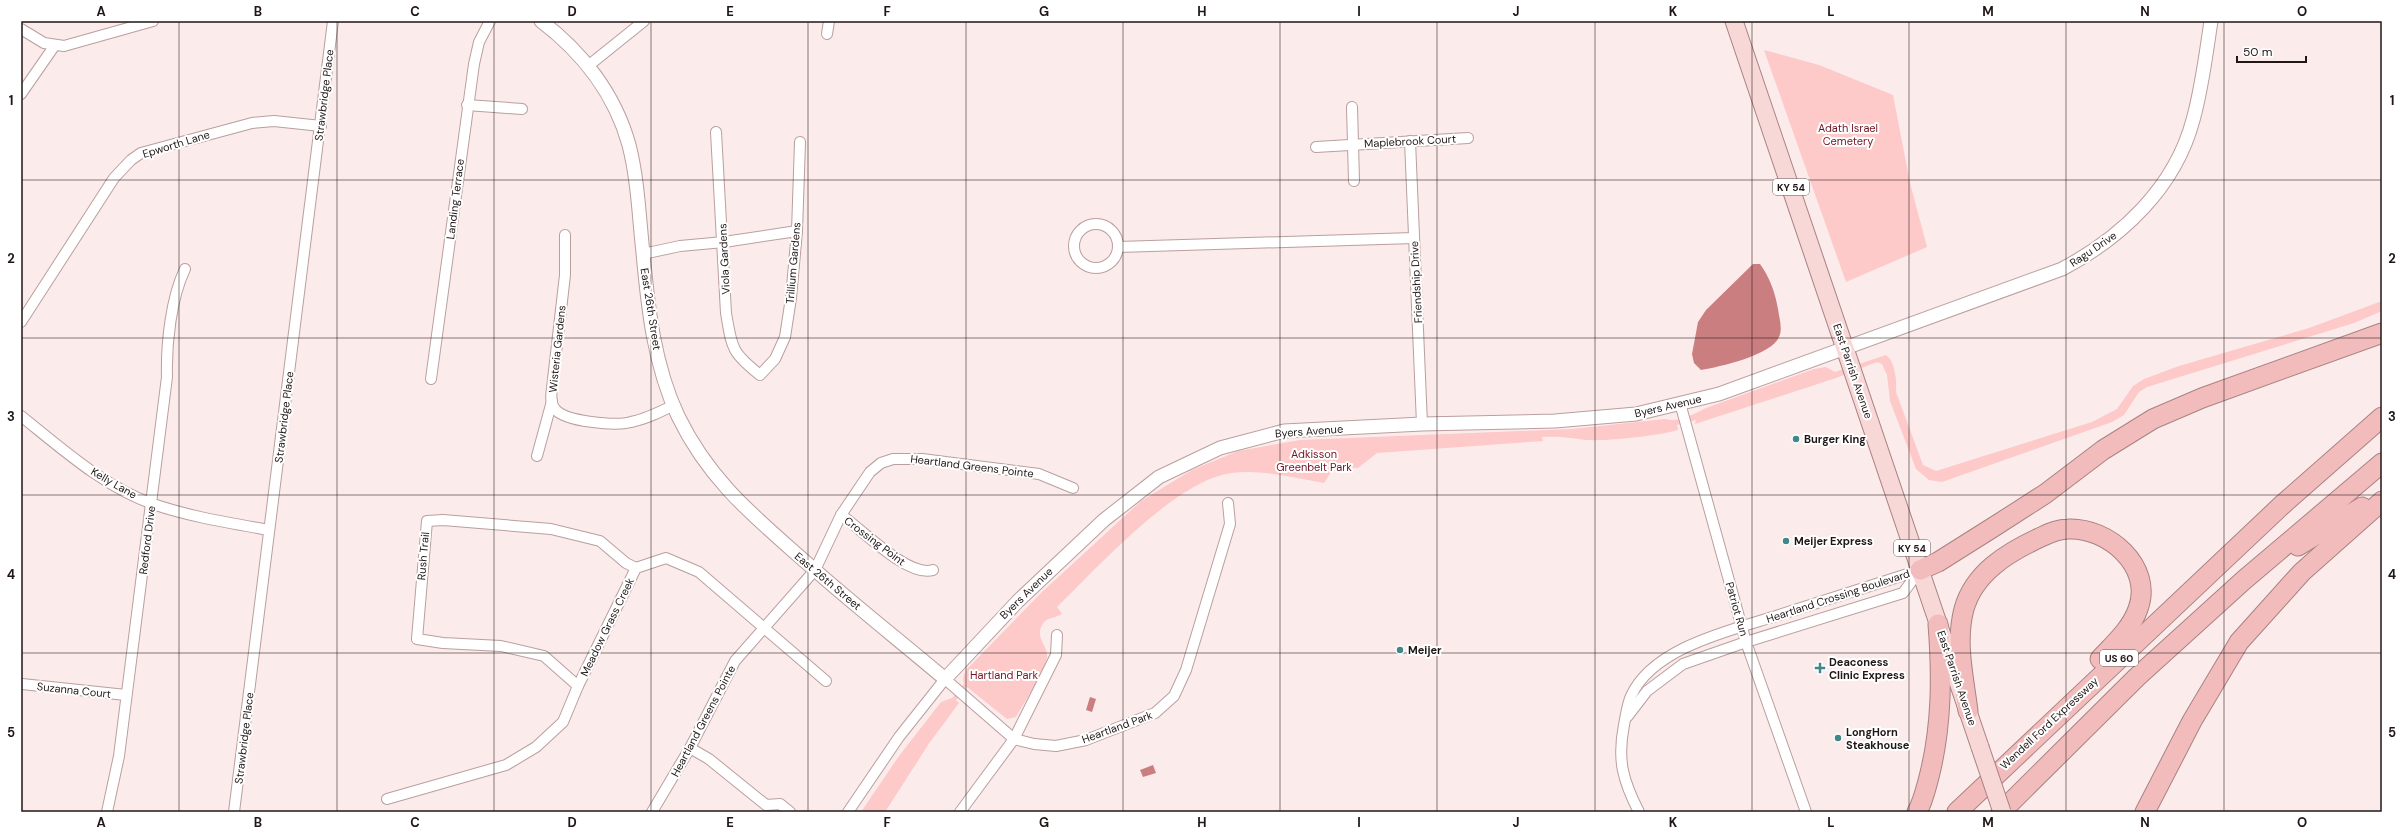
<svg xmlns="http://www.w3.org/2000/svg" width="2403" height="833" font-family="'DM Sans',sans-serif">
	<rect width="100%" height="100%" fill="#fcebeb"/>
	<g fill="#fdc9c9">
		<path d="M1764,50L1819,65L1893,95L1910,183L1927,247L1846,282Z"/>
		<path d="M2382,301V311L2354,323L2147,387L2139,392L2124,415L2112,422L1942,482L1929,480L1916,469L1890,401L1887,375L1882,364L1877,362L1836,378L1695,424L1696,420L1677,425L1678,430C1657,436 1609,441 1587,440C1570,438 1558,436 1542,437L1543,441L1377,453L1358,468L1335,466L1324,483C1294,478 1261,469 1231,473C1175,481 1097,568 1057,607L1062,614C1056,618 1046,617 1042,625C1035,639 1048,645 1047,657C1046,670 1023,704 1016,717L1007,719L967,687L956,700L959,703L930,742L885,812H861L899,756L941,702L952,698L964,684L963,678L966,670L1042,592L1141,501L1192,470L1238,451L1300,440L1572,429L1665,419C1679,423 1694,414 1706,408L1814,369L1826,367L1835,372L1886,355C1895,361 1897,381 1896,392L1923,465L1936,471L2092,422L2117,409L2133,386L2144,379L2179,366L2309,328Z"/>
	</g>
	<g fill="#cb7e80">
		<path d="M1753,264H1760C1770,278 1775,292 1778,309C1779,317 1783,329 1779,337C1772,355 1719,367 1701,370L1694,363L1692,354L1698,322L1706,310Z"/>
		<path d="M1090,697L1096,699L1092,712L1086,710Z"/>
		<path d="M1153,765L1156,773L1143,777L1140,770Z"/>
	</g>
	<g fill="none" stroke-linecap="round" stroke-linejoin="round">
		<g stroke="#ba9f9f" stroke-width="12">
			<g id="minor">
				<path d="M21,29L44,43L64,46L153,21"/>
				<path d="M827,34L829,21"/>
				<path d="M588,66L644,21"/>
				<path d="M21,94L55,45"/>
				<path d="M467,105L522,109"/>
				<path d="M1352,107L1354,181"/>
				<path d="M716,132L726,313C732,348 731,352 760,375L775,359L785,337L791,298L797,231L800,142"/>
				<path d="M1410,141L1422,424"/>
				<path d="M1316,147L1468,138"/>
				<circle cx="1096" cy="246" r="22"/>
				<path d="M565,235V275L552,388C551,395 550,403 555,409C565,422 616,426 631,422C646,419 660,412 674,405"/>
				<path d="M1118,247L1414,238"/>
				<path d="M643,254L680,246L724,242L797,231"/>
				<path d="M21,322L114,178L131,160L141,153L252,123L274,121L321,126"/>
				<path d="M431,379L474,64L479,42L490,21"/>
				<path d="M1680,403L1746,642L1806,812"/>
				<path d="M21,416C61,448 104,487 153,504C191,517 230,523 269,530"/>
				<path d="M537,456L552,401"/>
				<path d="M841,515C862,529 908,578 933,570"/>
				<path d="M22,684L126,695"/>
				<path d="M578,686L544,656L501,646L443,643L417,639L427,521L443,520L551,529L600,541L626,563L636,568"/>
				<path d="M1627,717L1647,691L1683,664L1746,642L1903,593L1920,570"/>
				<path d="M690,748L709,759L766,805L780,804L790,812"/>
				<path d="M387,799L506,765L536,747L563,722L578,686L636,568L666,558L699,572L826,681"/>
				<path d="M107,812L119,756L167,377C166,344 171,298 185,269"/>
				<path d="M234,812L333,21"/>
				<path d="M652,812L690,748L735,661L815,570L841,515L870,472L881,463L893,459H922L1039,474L1073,488"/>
				<path d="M848,812L899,737L945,679L1014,739L1034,744L1056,746L1086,740L1155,713L1174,696L1186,670L1230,524L1228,503"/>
				<path d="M960,812L1014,739L1056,655L1057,635"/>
				<path d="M1639,812C1623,781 1617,760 1624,725C1626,715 1627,705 1631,696C1653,647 1732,630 1779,615C1826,600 1873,585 1920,570"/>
			</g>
		</g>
		<g stroke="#ba9f9f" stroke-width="15">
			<path id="tertiary" d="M541,21C582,52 615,94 629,145C638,180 639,217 643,253C648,308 654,365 678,416C710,482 755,517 808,564C853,604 900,641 945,679L1018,601L1104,520L1159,477L1220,448L1284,431L1422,424L1555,421L1636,414L1719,394L2062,269C2121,238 2175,188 2193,120C2202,88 2206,54 2211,21"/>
		</g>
		<g stroke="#a98282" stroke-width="19">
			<path id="primary" d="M1734,21L1980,747"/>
		</g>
		<g stroke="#a98282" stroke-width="21">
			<g id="motorway">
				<path d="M2298,546L2362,507"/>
				<path d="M1920,570L1938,562L1992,528L2045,494L2103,450L2153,419L2202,398L2382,333"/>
				<path d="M1968,711C1964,678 1955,642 1964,609C1974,573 2007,553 2039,538C2048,534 2057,529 2068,529C2107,527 2154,566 2138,609C2131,629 2114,644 2100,659"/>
				<path d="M1917,812C1923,802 1926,788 1929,777C1942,726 1942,676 1938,624"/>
				<path d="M1957,812L2282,505L2382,417"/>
				<path d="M2001,812L2137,677L2244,580L2382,463"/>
				<path d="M2145,812L2192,721L2239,642L2302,572L2382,501"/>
			</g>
		</g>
		<use href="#minor" stroke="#fff" stroke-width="10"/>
		<use href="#tertiary" stroke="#fff" stroke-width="13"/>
		<use href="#primary" stroke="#f8d7d7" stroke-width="17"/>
		<use href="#motorway" stroke="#f3bcbc" stroke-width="19"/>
		<g stroke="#a98282" stroke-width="19" stroke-linecap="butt">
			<path id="primary-bridge" d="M1980,747L2002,812"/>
		</g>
		<use href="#primary-bridge" stroke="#f8d7d7" stroke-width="17"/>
	</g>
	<path fill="none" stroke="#201616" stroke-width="1" stroke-opacity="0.55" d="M179,21V812M337,21V812M494,21V812M651,21V812M808,21V812M966,21V812M1123,21V812M1280,21V812M1437,21V812M1595,21V812M1752,21V812M1909,21V812M2066,21V812M2224,21V812M21,180H2382M21,338H2382M21,495H2382M21,653H2382"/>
	<g fill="#3f878a" stroke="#fff" stroke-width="1.5">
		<circle cx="1796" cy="439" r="4"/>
		<circle cx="1786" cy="541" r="4"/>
		<circle cx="1400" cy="650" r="4"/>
		<path d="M1818 662h4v4h4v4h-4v4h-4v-4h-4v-4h4z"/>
		<circle cx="1838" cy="738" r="4"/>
	</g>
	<g text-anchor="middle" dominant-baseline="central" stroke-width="4" stroke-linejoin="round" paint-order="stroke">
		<g fill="#fff" stroke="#635c5c" stroke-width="1">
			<rect x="1773" y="179" width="36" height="16" rx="3"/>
			<rect x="1894" y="540" width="36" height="16" rx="3"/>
			<rect x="2100" y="650" width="38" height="16" rx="3"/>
		</g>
		<g font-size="10" font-weight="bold" fill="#201616">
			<text x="1791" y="187">KY 54</text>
			<text x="1912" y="548">KY 54</text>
			<text x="2119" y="658">US 60</text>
		</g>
		<g font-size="11" fill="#201616" stroke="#fff">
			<text transform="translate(324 95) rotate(-83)">Strawbridge Place</text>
			<text transform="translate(1410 141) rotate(-3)">Maplebrook Court</text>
			<text transform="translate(176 144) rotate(-17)">Epworth Lane</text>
			<text transform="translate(455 199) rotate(-83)">Landing Terrace</text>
			<text transform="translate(2093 249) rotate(-34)">Ragu Drive</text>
			<text transform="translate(724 259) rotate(-93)">Viola Gardens</text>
			<text transform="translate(793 263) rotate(-85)">Trillium Gardens</text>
			<text transform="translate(1416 282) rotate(-93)">Friendship Drive</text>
			<text transform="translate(651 309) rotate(81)">East 26th Street</text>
			<text transform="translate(557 349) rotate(-84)">Wisteria Gardens</text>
			<text transform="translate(1853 371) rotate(71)">East Parrish Avenue</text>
			<text transform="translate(1668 406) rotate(-13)">Byers Avenue</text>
			<text transform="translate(284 417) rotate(-83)">Strawbridge Place</text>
			<text transform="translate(1309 431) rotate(-4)">Byers Avenue</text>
			<text transform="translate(972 466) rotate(7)">Heartland Greens Pointe</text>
			<text transform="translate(114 483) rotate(30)">Kelly Lane</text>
			<text transform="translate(147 540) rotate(-83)">Redford Drive</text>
			<text transform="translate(875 541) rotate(37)">Crossing Point</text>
			<text transform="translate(423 556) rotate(-85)">Rush Trail</text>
			<text transform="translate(828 581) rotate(40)">East 26th Street</text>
			<text transform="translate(1026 593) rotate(-44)">Byers Avenue</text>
			<text transform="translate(1838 596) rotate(-18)">Heartland Crossing Boulevard</text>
			<text transform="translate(1737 609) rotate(74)">Patriot Run</text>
			<text transform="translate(607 627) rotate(-64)">Meadow Grass Creek</text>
			<text transform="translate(1957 678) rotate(71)">East Parrish Avenue</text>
			<text transform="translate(74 690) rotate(6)">Suzanna Court</text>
			<text transform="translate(703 721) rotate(-62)">Heartland Greens Pointe</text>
			<text transform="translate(2049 723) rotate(-43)">Wendell Ford Expressway</text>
			<text transform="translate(1117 727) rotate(-20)">Heartland Park</text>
			<text transform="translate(244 738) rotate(-83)">Strawbridge Place</text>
		</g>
		<g font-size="11" fill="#711523" stroke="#fff">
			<text x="1848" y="128">Adath Israel<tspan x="1848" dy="13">Cemetery</tspan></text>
			<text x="1314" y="454">Adkisson<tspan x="1314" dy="13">Greenbelt Park</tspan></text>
			<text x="1004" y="675">Hartland Park</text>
		</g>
		<g font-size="11" font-weight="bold" fill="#201616" stroke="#fff" text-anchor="start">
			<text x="1804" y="439">Burger King</text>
			<text x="1794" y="541">Meijer Express</text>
			<text x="1408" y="650">Meijer</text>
			<text x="1829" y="662">Deaconess<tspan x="1829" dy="13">Clinic Express</tspan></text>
			<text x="1846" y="732">LongHorn<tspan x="1846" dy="13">Steakhouse</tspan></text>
		</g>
	</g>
	<rect width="2403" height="833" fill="none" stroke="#ffffff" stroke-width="44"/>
	<path d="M2237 56v6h69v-6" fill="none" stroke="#201616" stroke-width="2"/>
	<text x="2243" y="56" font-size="12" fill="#201616" stroke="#ffffff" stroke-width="3" paint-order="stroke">50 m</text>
	<rect x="22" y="22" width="2359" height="789" fill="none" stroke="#201616" stroke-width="1.5"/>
	<g font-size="13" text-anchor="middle" font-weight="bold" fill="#201616">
		<text x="101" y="16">A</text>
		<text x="258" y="16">B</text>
		<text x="415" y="16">C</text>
		<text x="572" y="16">D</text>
		<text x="730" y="16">E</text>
		<text x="887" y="16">F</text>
		<text x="1044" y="16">G</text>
		<text x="1202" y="16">H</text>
		<text x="1359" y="16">I</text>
		<text x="1516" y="16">J</text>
		<text x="1673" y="16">K</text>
		<text x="1831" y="16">L</text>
		<text x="1988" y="16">M</text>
		<text x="2145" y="16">N</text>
		<text x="2302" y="16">O</text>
		<text x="11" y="105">1</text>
		<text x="2392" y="105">1</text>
		<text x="11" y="263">2</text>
		<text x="2392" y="263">2</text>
		<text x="11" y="421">3</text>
		<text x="2392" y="421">3</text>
		<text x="11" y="579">4</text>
		<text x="2392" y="579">4</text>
		<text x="11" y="737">5</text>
		<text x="2392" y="737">5</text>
		<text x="101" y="827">A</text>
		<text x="258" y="827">B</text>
		<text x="415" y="827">C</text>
		<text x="572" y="827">D</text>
		<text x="730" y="827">E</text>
		<text x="887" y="827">F</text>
		<text x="1044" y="827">G</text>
		<text x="1202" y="827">H</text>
		<text x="1359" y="827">I</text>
		<text x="1516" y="827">J</text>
		<text x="1673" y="827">K</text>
		<text x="1831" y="827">L</text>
		<text x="1988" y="827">M</text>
		<text x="2145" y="827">N</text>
		<text x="2302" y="827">O</text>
	</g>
</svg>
